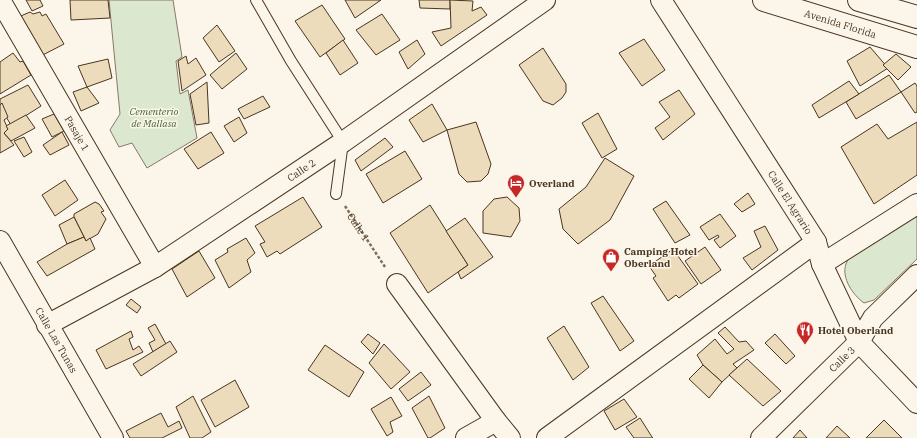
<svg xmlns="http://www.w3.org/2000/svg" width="917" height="438" font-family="'IBM Plex Serif',serif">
	<rect width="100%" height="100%" fill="#fbf6e9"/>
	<g fill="#dce7d0" stroke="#887966">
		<path d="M109,0H173L182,57L176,61L180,94L188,90L197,138L147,168L132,143L119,147L110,130L120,114Z"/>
		<path d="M917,213V259L874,300L864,303C853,295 841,278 846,264C847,260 851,256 853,253Z"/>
	</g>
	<g fill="#ecdcbc" stroke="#4a3520">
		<path d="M26,0H40L43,6L32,11Z"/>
		<path d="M70,0H108L110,18L71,20Z"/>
		<path d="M345,0H381L355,18Z"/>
		<path d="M419,0H450V9L420,8Z"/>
		<path d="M450,0L473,1L472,11L481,7L487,15L441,46L432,32L451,28Z"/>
		<path d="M322,5L345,39L320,57L295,21Z"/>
		<path d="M30,12L33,14L40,12L42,16L46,14L64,44L37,58L14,19Z"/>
		<path d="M382,14L400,40L376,55L356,30Z"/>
		<path d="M217,25L235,51L219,62L203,38Z"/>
		<path d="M644,39L665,70L642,86L619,53Z"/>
		<path d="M343,40L358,63L340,75L326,53Z"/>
		<path d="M417,40L425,54L408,69L399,52Z"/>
		<path d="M870,47L888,68L860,86L847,61Z"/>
		<path d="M543,48L566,84V92L562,98L553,105L543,101L519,65Z"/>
		<path d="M13,53L20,62L23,61L31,75L0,94V62Z"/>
		<path d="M236,53L247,69L222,89L210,75Z"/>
		<path d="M896,54L911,67L898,80L883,65Z"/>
		<path d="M186,56L188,64L196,58L206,75L182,91L178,61Z"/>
		<path d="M108,59L112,78L87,87L78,66Z"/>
		<path d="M889,75L901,92L856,119L846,102Z"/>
		<path d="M849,81L859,94L819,118L812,105Z"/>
		<path d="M207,82L209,123L196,125L190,94Z"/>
		<path d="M915,83L917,86V112L915,113L901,92Z"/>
		<path d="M28,85L41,106L11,125L0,107V99Z"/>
		<path d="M87,87L99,103L81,111L73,92Z"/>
		<path d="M679,90L695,114L663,140L655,128L670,117L659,102Z"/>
		<path d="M263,96L270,107L244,119L238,109Z"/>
		<path d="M2,103L8,117L4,120L8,129L4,133L14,145L0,153V105Z"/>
		<path d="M432,104L447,130L423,142L409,120Z"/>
		<path d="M598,113L617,149L602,158L582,123Z"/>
		<path d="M54,114L64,131L52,137L42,119Z"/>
		<path d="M26,115L35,128L11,141L4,133L8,129L6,126Z"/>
		<path d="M239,117L247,133L234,142L224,126Z"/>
		<path d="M476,122L491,164L488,174L481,181L467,182L459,174L447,130Z"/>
		<path d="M917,122V175L874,204L841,147L877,124L888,139Z"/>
		<path d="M62,132L69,145L50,155L43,145Z"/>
		<path d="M211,132L224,153L198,169L184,149Z"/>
		<path d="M24,137L32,152L24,157L14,141Z"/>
		<path d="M385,138L393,147L361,171L355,160Z"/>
		<path d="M405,151L422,179L383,203L366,174Z"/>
		<path d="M605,158L634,176L610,220L578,244L563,229L559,209L586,187Z"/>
		<path d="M65,180L78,200L55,216L42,195Z"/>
		<path d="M748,193L755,204L742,212L734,204Z"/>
		<path d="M303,197L322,227L280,254L277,251L267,257L260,244L265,242L255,226Z"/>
		<path d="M507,197L519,208L520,221L511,237L483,233V211L494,199Z"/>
		<path d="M666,201L690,235L675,243L653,209Z"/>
		<path d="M95,202L99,204L104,211L101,212L106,219L98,234L86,241L74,217V214Z"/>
		<path d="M430,205L468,265L428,293L390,233Z"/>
		<path d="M720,214L736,236L720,248L714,240L719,237L718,235L709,240L700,227Z"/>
		<path d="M74,217L84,237L67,244L59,225Z"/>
		<path d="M465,218L493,257L461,279L458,272L468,265L446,231Z"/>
		<path d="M765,226L778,250L752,270L743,258L761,247L754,231Z"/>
		<path d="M84,237L86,241L90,238L95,249L47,276L37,262L67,244Z"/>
		<path d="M246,238L255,253L247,260L251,272L229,288L215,260L228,252L227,249Z"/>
		<path d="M705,247L721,270L701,284L685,261Z"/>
		<path d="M673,249L698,284L679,298L676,295L668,301L653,278L656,276L649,266Z"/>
		<path d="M199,251L215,278L187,297L172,269Z"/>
		<path d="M603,296L634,341L620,351L591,303Z"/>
		<path d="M131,299L141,307L137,313L126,305Z"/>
		<path d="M155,324L166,344L153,352L149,343L155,340L148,328Z"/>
		<path d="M564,326L589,367L573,380L547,338Z"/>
		<path d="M725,327L739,342L746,341L754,350L733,364L737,368L722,382L703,365L697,355L715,339L727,354L734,349L718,333Z"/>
		<path d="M131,331L133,337L129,339L133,350L139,346L143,352L106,369L96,350Z"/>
		<path d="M368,334L380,343L373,354L361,342Z"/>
		<path d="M775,334L795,356L786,364L765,343Z"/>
		<path d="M170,341L177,352L141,376L133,364Z"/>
		<path d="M384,344L410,372L391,389L369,363Z"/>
		<path d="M325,345L364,372L349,397L308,370Z"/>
		<path d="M747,359L781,391L763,406L729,375Z"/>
		<path d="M703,365L722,382L709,398L689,379Z"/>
		<path d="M421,372L431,385L408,401L399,389Z"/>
		<path d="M235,380L249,407L215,427L201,400Z"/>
		<path d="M193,396L211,432L202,438H190L176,407Z"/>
		<path d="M429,396L445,428L430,438H428L412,408Z"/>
		<path d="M391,397L402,416L390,422L393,432L387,436L371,409Z"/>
		<path d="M624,399L637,417L615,430L604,411Z"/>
		<path d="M161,413L168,427L179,421L182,428L162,438H130L126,431Z"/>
		<path d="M640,418L652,437L653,438H634L626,427Z"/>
		<path d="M884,420L902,438H866Z"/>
		<path d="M837,426L850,438H826Z"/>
		<path d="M800,430L807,438H793Z"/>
	</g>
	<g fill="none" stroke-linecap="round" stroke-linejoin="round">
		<g stroke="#4a3520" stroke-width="12">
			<path id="service" d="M256,0L291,61L343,142L336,194"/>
		</g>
		<g stroke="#4a3520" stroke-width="22">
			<g id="minor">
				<path id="s2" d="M0,0L155,267"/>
				<path id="s3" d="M661,0L816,242L822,264L859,342L917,403"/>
				<path id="s4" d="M0,241L113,438"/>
				<path d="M822,264L917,204"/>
				<path d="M397,284L496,421L510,438"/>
				<path id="s5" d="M47,325L155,267L343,142L545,0"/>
				<path d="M466,438L496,421"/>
				<path d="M547,438L816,242"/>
				<path id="s6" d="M761,438L859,342L873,318L917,275"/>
			</g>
		</g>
		<g stroke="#4a3520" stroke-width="24">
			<g id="secondary">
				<path id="s7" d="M764,0L917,47"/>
				<path d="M859,0L917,17"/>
			</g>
		</g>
		<path stroke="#7f6f5c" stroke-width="2.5" stroke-dasharray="3 2" stroke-linecap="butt" id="s1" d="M345,206L385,267"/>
		<use href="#service" stroke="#fbf6e9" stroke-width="10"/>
		<use href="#minor" stroke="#fbf6e9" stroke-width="20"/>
		<use href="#secondary" stroke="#fbf6e9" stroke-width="22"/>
	</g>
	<defs>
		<g id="hotel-pin" transform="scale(0.9)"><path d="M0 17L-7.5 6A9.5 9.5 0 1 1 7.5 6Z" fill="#c62828" stroke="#fbf6e9"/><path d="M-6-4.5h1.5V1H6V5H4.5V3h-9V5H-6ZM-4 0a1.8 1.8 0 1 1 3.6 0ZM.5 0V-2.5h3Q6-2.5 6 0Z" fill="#fff"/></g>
		<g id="shop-pin" transform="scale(0.9)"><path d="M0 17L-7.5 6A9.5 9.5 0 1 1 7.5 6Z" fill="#c62828" stroke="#fbf6e9"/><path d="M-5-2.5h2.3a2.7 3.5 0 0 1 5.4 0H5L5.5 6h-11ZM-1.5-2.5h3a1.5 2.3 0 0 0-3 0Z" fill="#fff"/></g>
		<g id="restaurant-pin" transform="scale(0.9)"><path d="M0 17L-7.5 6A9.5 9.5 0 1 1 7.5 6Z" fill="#c62828" stroke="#fbf6e9"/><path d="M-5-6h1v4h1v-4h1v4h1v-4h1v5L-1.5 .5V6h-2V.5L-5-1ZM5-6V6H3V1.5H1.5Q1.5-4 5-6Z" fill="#fff"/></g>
	</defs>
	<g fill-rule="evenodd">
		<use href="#hotel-pin" x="516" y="183"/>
		<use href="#shop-pin" x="611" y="257"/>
		<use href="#restaurant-pin" x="805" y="330"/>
	</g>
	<g text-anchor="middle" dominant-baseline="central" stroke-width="3" stroke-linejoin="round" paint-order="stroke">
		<g font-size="10" fill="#4a3520" stroke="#fbf6e9">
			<text stroke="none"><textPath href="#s7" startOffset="80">Avenida Florida</textPath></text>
			<text stroke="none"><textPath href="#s2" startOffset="154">Pasaje 1</textPath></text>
			<text stroke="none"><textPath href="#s5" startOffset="298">Calle 2</textPath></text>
			<text stroke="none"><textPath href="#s3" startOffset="240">Calle El Agrario</textPath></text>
			<text stroke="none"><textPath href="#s1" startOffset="25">Calle 1</textPath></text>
			<text stroke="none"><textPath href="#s4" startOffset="114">Calle Las Tunas</textPath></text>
			<text stroke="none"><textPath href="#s6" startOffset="113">Calle 3</textPath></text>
		</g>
		<g font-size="10" font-style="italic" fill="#436837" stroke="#fbf6e9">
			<text x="154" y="111">Cementerio<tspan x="154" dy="12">de Mallasa</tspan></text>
		</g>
		<g font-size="10" font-weight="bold" fill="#4a3520" stroke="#fbf6e9" text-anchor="start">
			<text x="529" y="183">Overland</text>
			<text x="624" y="251">Camping Hotel<tspan x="624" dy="12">Oberland</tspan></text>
			<text x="818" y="330">Hotel Oberland</text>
		</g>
	</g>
</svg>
